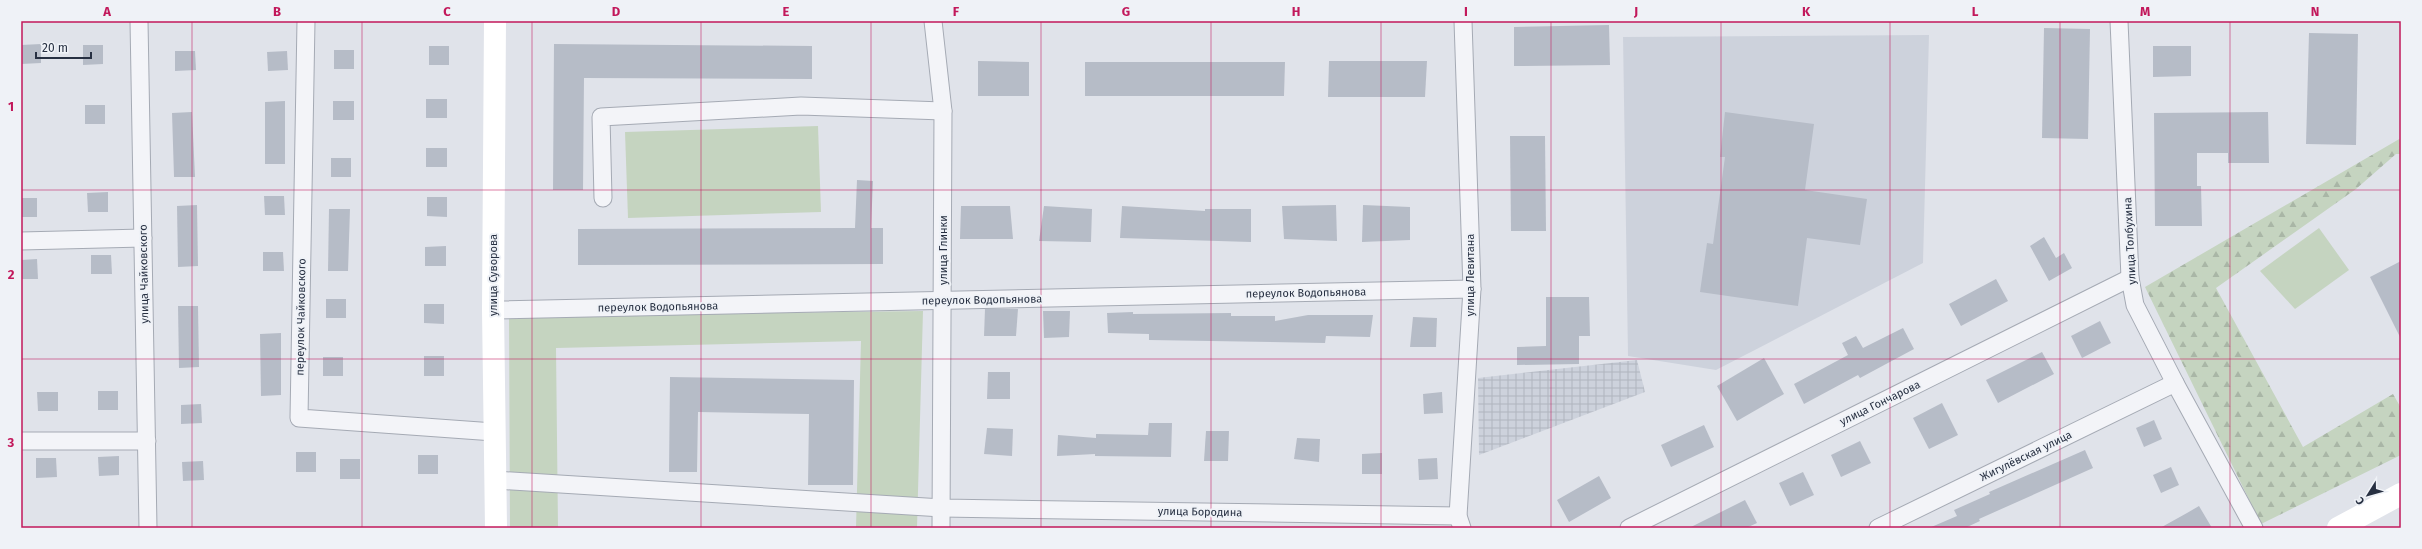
<svg xmlns="http://www.w3.org/2000/svg" width="2422" height="549" font-family="'Fira Sans',sans-serif">
	<defs>
		<pattern id="industrial-grid" width="8" height="8" patternUnits="userSpaceOnUse"><rect width="8" height="8" fill="#cdd2dc"/><path d="M0 4h8M4 0v8" fill="none" stroke="#b0b5be"/></pattern>
		<pattern id="forest-firs" width="22" height="20" patternUnits="userSpaceOnUse"><rect width="22" height="20" fill="#c5d4c0"/><path d="M5 1l3.5 6h-7zM16 11l3.5 6h-7z" fill="#a9b6a6"/></pattern>
	</defs>
	<rect width="100%" height="100%" fill="#e0e3ea"/>
	<path fill="#cdd2dc" d="M1929,35L1923,263L1716,370L1628,356L1623,37Z"/>
	<path fill="url(#industrial-grid)" d="M1637,360L1645,392L1479,455L1478,378Z"/>
	<path fill="url(#forest-firs)" d="M2401,138V154H2396L2356,189L2216,288L2303,447L2393,394L2401,408V455L2261,524L2145,287Z"/>
	<g fill="#c5d4c0">
		<path d="M818,126L821,212L628,218L625,132Z"/>
		<path d="M2319,228L2349,270L2295,309L2260,271Z"/>
		<path d="M923,311L917,528H856L861,341L556,348L558,528H510L509,316Z"/>
	</g>
	<g fill="#b6bcc7">
		<path d="M1609,25L1610,65L1514,66V27Z"/>
		<path d="M2044,28L2090,29L2088,139L2042,138Z"/>
		<path d="M2309,33L2358,34L2356,145L2306,144Z"/>
		<path d="M41,44V63L21,64V45Z"/>
		<path d="M554,44L812,46V79L584,78L583,190H553Z"/>
		<path d="M83,45H103V64L83,65Z"/>
		<rect x="429" y="46" width="20" height="19"/>
		<path d="M2153,46H2191V76L2153,77Z"/>
		<rect x="334" y="50" width="20" height="19"/>
		<path d="M175,51H195L196,70L175,71Z"/>
		<path d="M287,51L288,70L268,71L267,52Z"/>
		<path d="M978,61L1029,62V96H978Z"/>
		<path d="M1329,61H1427L1425,97H1328Z"/>
		<path d="M1085,62H1285L1284,96H1085Z"/>
		<rect x="426" y="99" width="21" height="19"/>
		<path d="M285,101V164H265V102Z"/>
		<rect x="333" y="101" width="21" height="19"/>
		<rect x="85" y="105" width="20" height="19"/>
		<path d="M192,112L195,177H174L172,113Z"/>
		<path d="M1725,112L1814,124L1805,190L1867,199L1860,245L1807,238L1798,306L1700,292L1707,243L1713,244L1725,157H1720Z"/>
		<path d="M2268,112L2269,163H2228V153H2197V186H2201L2202,226H2155L2154,113Z"/>
		<path d="M1510,136H1545L1546,231H1511Z"/>
		<rect x="426" y="148" width="21" height="19"/>
		<rect x="331" y="158" width="20" height="19"/>
		<path d="M857,180L873,181L871,228H883V264L578,265V229L855,228Z"/>
		<path d="M108,192V212H88L87,193Z"/>
		<path d="M264,196H284L285,215H265Z"/>
		<path d="M427,197H447V217L427,216Z"/>
		<rect x="21" y="198" width="16" height="19"/>
		<path d="M197,205L198,266L178,267L177,206Z"/>
		<path d="M1336,205L1337,241L1284,239L1282,206Z"/>
		<path d="M1363,205L1410,207V240L1362,242Z"/>
		<path d="M961,206H1010L1013,239H960Z"/>
		<path d="M1044,206L1092,209L1091,242L1039,241Z"/>
		<path d="M1122,206L1205,211V209H1251V242L1120,238Z"/>
		<path d="M329,209H350L348,271H328Z"/>
		<path d="M2044,237L2056,258L2064,253L2072,268L2049,281L2030,246Z"/>
		<path d="M446,246V266H425V247Z"/>
		<path d="M263,252H283L284,271H263Z"/>
		<path d="M91,255H111L112,274H91Z"/>
		<path d="M37,259L38,279H21V260Z"/>
		<path d="M2401,261V339L2370,277Z"/>
		<path d="M1996,279L2008,301L1961,326L1949,304Z"/>
		<path d="M1546,297H1589L1590,336H1579V364L1517,365V347L1546,346Z"/>
		<rect x="326" y="299" width="20" height="19"/>
		<path d="M424,304H444V324L424,323Z"/>
		<path d="M178,306H198L199,367L179,368Z"/>
		<path d="M985,309H1018L1016,336H984Z"/>
		<path d="M1043,311H1070L1069,337L1044,338Z"/>
		<path d="M1133,312V314L1231,313V316H1275V321L1308,315H1373L1370,337L1326,336L1325,343L1149,340V334L1108,333L1107,313Z"/>
		<path d="M1413,317L1437,318L1436,347H1410Z"/>
		<path d="M2100,321L2111,343L2082,358L2071,336Z"/>
		<path d="M1903,328L1914,349L1860,378L1858,375L1804,404L1794,384L1848,355L1842,343L1856,336L1863,348Z"/>
		<path d="M281,333V395L261,396L260,334Z"/>
		<path d="M2042,352L2054,374L1998,403L1986,380Z"/>
		<rect x="424" y="356" width="20" height="20"/>
		<rect x="323" y="357" width="20" height="19"/>
		<path d="M1764,358L1784,394L1737,421L1717,386Z"/>
		<path d="M988,372H1010V399H987Z"/>
		<path d="M670,377L854,380L853,485H808L809,414L698,412L697,472H669Z"/>
		<rect x="98" y="391" width="20" height="19"/>
		<path d="M37,392H58V411H38Z"/>
		<path d="M1442,392L1443,413L1424,414L1423,394Z"/>
		<path d="M1942,403L1958,435L1929,449L1913,418Z"/>
		<path d="M201,404L202,423L181,424V405Z"/>
		<path d="M2154,420L2162,439L2144,447L2136,428Z"/>
		<path d="M1149,423H1172L1171,457L1095,456V454L1057,456L1058,435L1096,438V434L1148,435Z"/>
		<path d="M1704,425L1714,447L1671,467L1661,445Z"/>
		<path d="M987,428L1013,429L1012,456L984,454Z"/>
		<path d="M1206,431H1229L1228,461H1204Z"/>
		<path d="M1297,438L1320,439L1319,462L1294,459Z"/>
		<path d="M1860,441L1871,463L1841,477L1831,455Z"/>
		<path d="M2085,450L2093,468L1979,519L1980,521L1965,528H1929L1957,516L1954,510L1990,494L1989,492Z"/>
		<rect x="296" y="452" width="20" height="20"/>
		<path d="M1382,453V474H1362V454Z"/>
		<rect x="418" y="455" width="20" height="19"/>
		<path d="M119,456V475L99,476L98,457Z"/>
		<path d="M36,458H56L57,477L36,478Z"/>
		<path d="M1437,458L1438,479L1419,480L1418,459Z"/>
		<rect x="340" y="459" width="20" height="20"/>
		<path d="M203,461L204,480L183,481L182,462Z"/>
		<path d="M2171,467L2179,485L2161,493L2153,475Z"/>
		<path d="M1803,472L1814,495L1790,506L1779,483Z"/>
		<path d="M1599,476L1611,498L1569,522L1557,500Z"/>
		<path d="M1745,500L1757,523L1746,528H1689Z"/>
		<path d="M2199,506L2212,528H2160L2187,513Z"/>
	</g>
	<g fill="none" stroke-linecap="round" stroke-linejoin="round">
		<g stroke="#a5aab4" stroke-width="19">
			<g id="street">
				<path d="M139,21L148,528"/>
				<path d="M306,21L299,418L494,432"/>
				<path d="M933,21L943,111L941,528"/>
				<path d="M2119,21L2130,278L2135,305L2175,383L2254,528"/>
				<path d="M603,198L601,117L801,106L943,111"/>
				<path d="M21,241L143,238"/>
				<path d="M493,310L1472,289"/>
				<path d="M21,441H147"/>
				<path d="M495,480L942,508L1458,516"/>
				<path d="M1462,528L1458,516L1472,289L1463,21"/>
				<path d="M1629,528L2130,278"/>
				<path d="M1878,528L2175,383"/>
			</g>
		</g>
		<use href="#street" stroke="#f3f4f8" stroke-width="17"/>
		<g stroke="#fff" stroke-width="22">
			<path d="M495,21L493,310L496,528"/>
			<path d="M2338,528L2401,494"/>
		</g>
	</g>
	<path fill="none" stroke="#c2185b" stroke-width="1" stroke-opacity="0.55" d="M192,21V528M362,21V528M532,21V528M701,21V528M871,21V528M1041,21V528M1211,21V528M1381,21V528M1551,21V528M1721,21V528M1890,21V528M2060,21V528M2230,21V528M21,190H2401M21,359H2401"/>
	<g text-anchor="middle" dominant-baseline="central" stroke-width="4" stroke-linejoin="round" paint-order="stroke">
		<g font-size="11" fill="#273042" stroke="#eff2f7">
			<text transform="translate(2130 241) rotate(-93)">улица Толбухина</text>
			<text transform="translate(943 250) rotate(-90)">улица Глинки</text>
			<text transform="translate(144 274) rotate(-91)">улица Чайковского</text>
			<text transform="translate(493 275) rotate(-90)">улица Суворова</text>
			<text transform="translate(1470 275) rotate(-90)">улица Левитана</text>
			<text transform="translate(1306 293) rotate(-1)">переулок Водопьянова</text>
			<text transform="translate(982 300) rotate(-1)">переулок Водопьянова</text>
			<text transform="translate(658 307) rotate(-1)">переулок Водопьянова</text>
			<text transform="translate(301 317) rotate(-89)">переулок Чайковского</text>
			<text transform="translate(1880 403) rotate(-26)">улица Гончарова</text>
			<text transform="translate(2026 456) rotate(-26)">Жигулёвская улица</text>
			<text transform="translate(1200 512) rotate(1)">улица Бородина</text>
		</g>
	</g>
	<rect width="2422" height="549" fill="none" stroke="#eff2f7" stroke-width="44"/>
	<g transform="translate(2368 495) rotate(233)" stroke="#eff2f7" stroke-width="3" paint-order="stroke">
	<path d="M0-3L7 15L0 10L-7 15Z" fill="#273042"/>
	<text y="-6" font-size="11" font-weight="bold" text-anchor="middle" fill="#273042">С</text>
	</g>
	<path d="M36 52v6h55v-6" fill="none" stroke="#273042" stroke-width="2"/>
	<text x="42" y="52" font-size="12" fill="#273042" stroke="#eff2f7" stroke-width="3" paint-order="stroke">20 m</text>
	<rect x="22" y="22" width="2378" height="505" fill="none" stroke="#c2185b" stroke-width="1.5"/>
	<g font-size="13" text-anchor="middle" font-weight="bold" fill="#c2185b">
		<text x="107" y="16">A</text>
		<text x="277" y="16">B</text>
		<text x="447" y="16">C</text>
		<text x="616" y="16">D</text>
		<text x="786" y="16">E</text>
		<text x="956" y="16">F</text>
		<text x="1126" y="16">G</text>
		<text x="1296" y="16">H</text>
		<text x="1466" y="16">I</text>
		<text x="1636" y="16">J</text>
		<text x="1806" y="16">K</text>
		<text x="1975" y="16">L</text>
		<text x="2145" y="16">M</text>
		<text x="2315" y="16">N</text>
		<text x="11" y="111">1</text>
		<text x="11" y="279">2</text>
		<text x="11" y="447">3</text>
	</g>
</svg>
